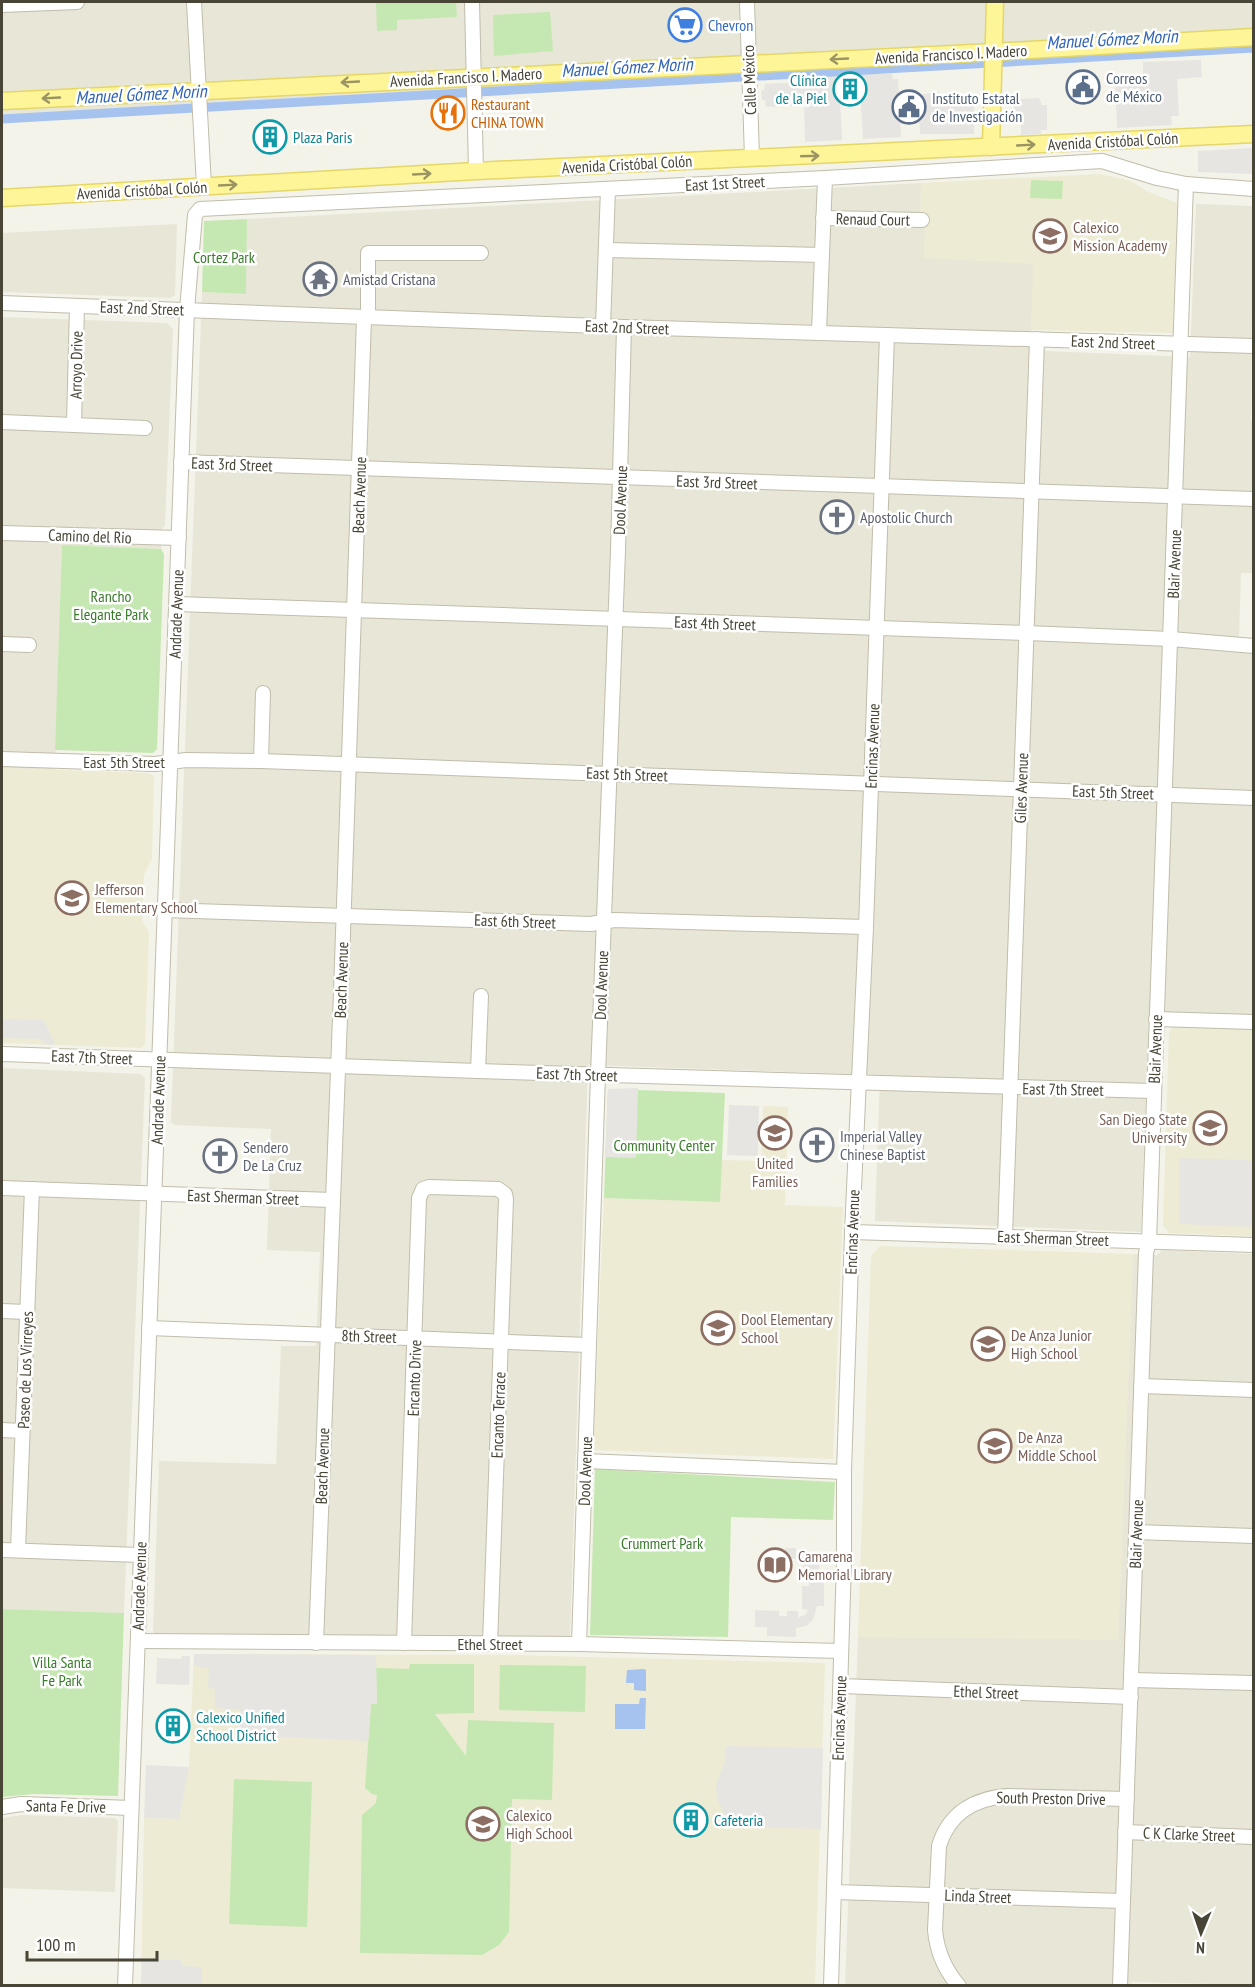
<svg xmlns="http://www.w3.org/2000/svg" width="1255" height="1987" font-family="'PT Sans Narrow',sans-serif">
	<rect width="100%" height="100%" fill="#f4f3e9"/>
	<g fill="#e8e6d7">
		<path d="M2,2H1253V48L2,119Z"/>
		<path d="M921,183L920,214H925L1034,264L1031,330L1046,351L1190,357L1196,204L1253,206L1251,420L1254,421V573H1241L1239,637L1254,639L1253,1016L1149,1014L1141,1232L875,1221L880,1075L588,1065L570,1639L157,1635L153,1632L159,1461L276,1464L281,1346H316L320,1252L267,1250L271,1129L174,1125L171,1122L202,292L246,294L247,219Z"/>
		<path d="M177,224L175,295L171,298L2,292V233Z"/>
		<path d="M2,317L167,323L173,329L165,525L161,530V549L62,545L55,770L2,768Z"/>
		<path d="M2,1068L141,1074L145,1078L124,1613L2,1609Z"/>
		<path d="M1162,1250L1253,1254V1985L1133,1982L1126,1986H845L858,1637L1118,1639L1133,1254L1157,1255Z"/>
		<path d="M22,1815L115,1818L118,1821L115,1892L2,1888V1818Z"/>
	</g>
	<g fill="#edebd3">
		<path d="M1100,174L1131,181L1146,191L1177,203L1173,333L1031,330L1033,264L924,258L925,214H920L921,183Z"/>
		<path d="M2,768L149,773L154,777L152,859L144,875L142,921L149,933L145,1045L141,1048L2,1043Z"/>
		<path d="M1175,1026L1253,1029V1236L1169,1233L1163,1226L1169,1031Z"/>
		<path d="M763,1106L788,1107L785,1205L843,1207L833,1459L593,1450L604,1198L718,1202L720,1160L761,1161Z"/>
		<path d="M880,1246L1133,1254L1118,1640L858,1637L871,1256Z"/>
		<path d="M194,1654L506,1655L825,1663L815,1985L141,1986L144,1818L179,1819L189,1767Z"/>
	</g>
	<g fill="#c5e8b2">
		<path d="M376,2H456L457,17L397,20V30L377,31Z"/>
		<path d="M550,12L553,51L494,56L493,15Z"/>
		<path d="M1031,180L1063,181L1062,199L1030,198Z"/>
		<path d="M247,219L246,294L202,292L204,221Z"/>
		<path d="M62,545L161,549L164,554L157,749L153,753L55,750Z"/>
		<path d="M608,1089L725,1093L720,1202L604,1198Z"/>
		<path d="M595,1469L835,1482L833,1520L731,1517L728,1637L590,1635Z"/>
		<path d="M2,1609L124,1613L118,1796L34,1794L2,1797Z"/>
		<path d="M410,1664H474V1713L435,1714L466,1756L468,1720L554,1723L552,1800L512,1799L509,1932L499,1945L482,1955L360,1953L362,1815L376,1803L377,1795L372,1794L365,1788L371,1704H377L376,1668L409,1669Z"/>
		<path d="M500,1665L586,1666L585,1712L499,1710Z"/>
		<path d="M234,1779L312,1782L307,1927L229,1924Z"/>
	</g>
	<g fill="#e6e5e1">
		<path d="M1201,60L1202,77L1177,79L1179,116H1171L1172,125L1117,128L1115,83L1143,81V62Z"/>
		<path d="M859,74H892L893,79H898L901,137L863,139Z"/>
		<path d="M839,75L842,140L805,142L804,108L810,107V98L808,99V105L766,107L765,100H762L761,91L764,90L765,84L806,82L805,87L808,88V77Z"/>
		<path d="M939,92V101L974,99V134H920L918,95Z"/>
		<path d="M1039,98L1042,105H1047V130H1041V134L1021,135V113L1014,112L1013,99Z"/>
		<path d="M1253,148V174L1198,172V151Z"/>
		<path d="M2,1019L44,1020L55,1045L44,1044L43,1041L40,1039L2,1038Z"/>
		<path d="M638,1088L636,1158L605,1157L608,1089Z"/>
		<path d="M729,1105L759,1106L758,1156L727,1155Z"/>
		<path d="M1179,1158L1247,1160L1253,1163V1227L1179,1224Z"/>
		<path d="M785,1548H796V1554H820L819,1579L824,1580V1606H817L813,1620L806,1626L796,1628V1637L767,1636V1627H755V1610L779,1611V1616H787V1611H798V1618L806,1614L808,1610L802,1609V1586H809V1576H803V1559L785,1558Z"/>
		<path d="M194,1654L376,1655L377,1704H371L368,1741L238,1735L239,1710L215,1708V1689L208,1688L209,1668L194,1666Z"/>
		<path d="M182,1656H190L189,1685L156,1684L157,1658L181,1659Z"/>
		<path d="M726,1746L823,1748L821,1829L746,1827L725,1815L719,1803L716,1790L717,1781L725,1763Z"/>
		<path d="M146,1765L189,1767L179,1819L144,1818Z"/>
		<path d="M142,1960H181L182,1966L202,1967V1985H141Z"/>
	</g>
	<g fill="#a6c3f0">
		<path d="M644,1669L646,1670V1691L634,1690V1683H626L627,1670Z"/>
		<path d="M640,1698H646L645,1729H615V1704H639Z"/>
	</g>
	<g fill="none" stroke-linecap="round" stroke-linejoin="round">
		<path stroke="#a6c3f0" stroke-width="9" d="M2,119L1254,48"/>
		<g stroke="#c0bdab" stroke-width="16">
			<g id="minor">
				<path d="M194,2L204,186"/>
				<path d="M472,2L476,171"/>
				<path d="M747,2L752,158"/>
				<path d="M2,5L77,2"/>
				<path d="M823,218L922,220"/>
				<path d="M607,250L822,255"/>
				<path d="M2,303L624,327L1254,346"/>
				<path d="M368,318V253H481"/>
				<path d="M603,326L608,189"/>
				<path d="M819,332L825,178"/>
				<path d="M2,422L145,428"/>
				<path d="M74,424L77,306"/>
				<path d="M181,462L1254,499"/>
				<path d="M2,533L179,538"/>
				<path d="M177,604L1027,633L1171,639L1254,646"/>
				<path d="M2,644L29,645"/>
				<path d="M2,759L155,764L186,760L261,761L1254,798"/>
				<path d="M261,761L263,693"/>
				<path d="M163,910L591,924L614,920L866,927"/>
				<path d="M1156,1019L1254,1022"/>
				<path d="M2,1054L478,1071L1153,1091"/>
				<path d="M478,1071L481,996"/>
				<path d="M2,1188L332,1200"/>
				<path d="M852,1232L1254,1245"/>
				<path d="M1005,1236L1037,339"/>
				<path d="M2,1311L27,1312"/>
				<path d="M149,1328L588,1345"/>
				<path d="M1141,1386L1254,1390"/>
				<path d="M2,1430L22,1431"/>
				<path d="M585,1461L844,1472"/>
				<path d="M1136,1532L1254,1536"/>
				<path d="M2,1550L140,1555"/>
				<path d="M18,1550L32,1189"/>
				<path d="M138,1641L579,1644L841,1651"/>
				<path d="M316,1643L341,992L364,318"/>
				<path d="M404,1643L419,1198L423,1189L429,1187L498,1189L505,1194L506,1199L490,1644"/>
				<path d="M579,1644L598,1075L618,551L624,327"/>
				<path d="M1132,1680L1254,1683"/>
				<path d="M841,1686L1131,1697"/>
				<path d="M2,1807L21,1804L131,1808"/>
				<path d="M1125,1832L1254,1837"/>
				<path d="M834,1892L1123,1901"/>
				<path d="M125,1986L187,310L195,215L200,209L825,178L1102,161L1157,178L1186,184L1254,189"/>
				<path d="M831,1986L844,1561V1472L852,1232L866,927L887,335"/>
				<path d="M959,1986C944,1969 937,1952 935,1930L939,1846C949,1813 975,1798 1008,1796L1127,1799"/>
				<path d="M1120,1986L1146,1253L1149,1241L1186,184"/>
			</g>
		</g>
		<g stroke="#e4d768" stroke-width="19">
			<g id="major">
				<path d="M2,101L993,52L1254,37"/>
				<path d="M991,147L995,2"/>
				<path d="M2,198L476,171L1254,134"/>
			</g>
		</g>
		<use href="#minor" stroke="#fff" stroke-width="14"/>
		<use href="#major" stroke="#fef599" stroke-width="16"/>
	</g>
	<defs><path id="oneway-shaft" d="M-6 0H5M1.5-3L5.5 0L1.5 3" fill="none" stroke-width="1.6" stroke-linecap="round" stroke-linejoin="round" transform="scale(1.5)"/></defs>
	<g stroke="#9a9463">
		<use href="#oneway-shaft" transform="translate(839 59) rotate(177)"/>
		<use href="#oneway-shaft" transform="translate(350 82) rotate(177)"/>
		<use href="#oneway-shaft" transform="translate(51 98) rotate(177)"/>
		<use href="#oneway-shaft" transform="translate(1026 145) rotate(-3)"/>
		<use href="#oneway-shaft" transform="translate(810 156) rotate(-2)"/>
		<use href="#oneway-shaft" transform="translate(422 174) rotate(-3)"/>
		<use href="#oneway-shaft" transform="translate(228 185) rotate(-3)"/>
	</g>
	<defs>
		<g id="supermarket-ring" transform="scale(1.725)"><circle r="9.5" fill="#fff" stroke="#3f7fe0" stroke-width="1.5"/><path d="M-6-5.5h2.5l.6 2H6L4.5 2H-2.5L-4.4-4H-6ZM-1.5 3.2a1.3 1.3 0 1 0 .1 0ZM3 3.2a1.3 1.3 0 1 0 .1 0Z" fill="#3f7fe0"/></g>
		<g id="civic-ring" transform="scale(1.725)"><circle r="9.5" fill="#fff" stroke="#5c6f8a" stroke-width="1.5"/><path d="M-.6-6.5H3V-4.5H.6V-3L4-1V1h2V6H-6V1h2V-1L-.6-3ZM-1.2 2.5V6h2.4V2.5Z" fill="#5c6f8a"/></g>
		<g id="building-ring" transform="scale(1.725)"><circle r="9.5" fill="#fff" stroke="#0f9aa8" stroke-width="1.5"/><path d="M-4-6H4V6H1V3H-1V6H-4ZM-2.5-4.3h1.7v1.8h-1.7ZM.8-4.3h1.7v1.8H.8ZM-2.5-1h1.7V.8h-1.7ZM.8-1h1.7V.8H.8Z" fill="#0f9aa8"/></g>
		<g id="restaurant-ring" transform="scale(1.725)"><circle r="9.5" fill="#fff" stroke="#e8710a" stroke-width="1.5"/><path d="M-5-6h1v4h1v-4h1v4h1v-4h1v5L-1.5 .5V6h-2V.5L-5-1ZM5-6V6H3V1.5H1.5Q1.5-4 5-6Z" fill="#e8710a"/></g>
		<g id="school-ring" transform="scale(1.725)"><circle r="9.5" fill="#fff" stroke="#8d6e63" stroke-width="1.5"/><path d="M0-5L7-2L0 1L-7-2ZM-4 1L0 2.5L4 1V4Q0 6-4 4Z" fill="#8d6e63"/></g>
		<g id="temple-ring" transform="scale(1.725)"><circle r="9.5" fill="#fff" stroke="#6b7280" stroke-width="1.5"/><path d="M0-6L5-2H3V0L6.5 2.5H4V6H1.5V3h-3V6H-4V2.5H-6.5L-3 0V-2H-5Z" fill="#6b7280"/></g>
		<g id="church-ring" transform="scale(1.725)"><circle r="9.5" fill="#fff" stroke="#6b7280" stroke-width="1.5"/><path d="M-1.2-6h2.4v3.5h3.3v2.4h-3.3V6h-2.4V-.1h-3.3v-2.4h3.3Z" fill="#6b7280"/></g>
		<g id="university-ring" transform="scale(1.725)"><circle r="9.5" fill="#fff" stroke="#8d6e63" stroke-width="1.5"/><path d="M0-5L7-2L0 1L-7-2ZM-4 1L0 2.5L4 1V4Q0 6-4 4Z" fill="#8d6e63"/></g>
		<g id="library-ring" transform="scale(1.725)"><circle r="9.5" fill="#fff" stroke="#8d6e63" stroke-width="1.5"/><path d="M-6-4Q-3-5.5-.7-3.5V5Q-3 3-6 4ZM6-4Q3-5.5 .7-3.5V5Q3 3 6 4Z" fill="#8d6e63"/></g>
	</defs>
	<g fill-rule="evenodd">
		<use href="#supermarket-ring" x="685" y="25"/>
		<use href="#civic-ring" x="1083" y="87"/>
		<use href="#building-ring" x="850" y="89"/>
		<use href="#civic-ring" x="909" y="107"/>
		<use href="#restaurant-ring" x="448" y="113"/>
		<use href="#building-ring" x="270" y="137"/>
		<use href="#school-ring" x="1050" y="236"/>
		<use href="#temple-ring" x="320" y="279"/>
		<use href="#church-ring" x="837" y="517"/>
		<use href="#school-ring" x="72" y="898"/>
		<use href="#university-ring" x="1210" y="1128"/>
		<use href="#school-ring" x="775" y="1133"/>
		<use href="#church-ring" x="817" y="1145"/>
		<use href="#church-ring" x="220" y="1156"/>
		<use href="#school-ring" x="718" y="1328"/>
		<use href="#school-ring" x="988" y="1344"/>
		<use href="#school-ring" x="995" y="1446"/>
		<use href="#library-ring" x="775" y="1565"/>
		<use href="#building-ring" x="173" y="1726"/>
		<use href="#building-ring" x="691" y="1820"/>
		<use href="#school-ring" x="483" y="1824"/>
	</g>
	<g text-anchor="middle" dominant-baseline="central" stroke-width="5" stroke-linejoin="round" paint-order="stroke">
		<g font-size="16" fill="#366cbe" stroke="#fff" text-anchor="start">
			<text x="708" y="25">Chevron</text>
		</g>
		<g font-size="16" fill="#484537" stroke="#fff">
			<text transform="translate(951 54) rotate(-3)">Avenida Francisco I. Madero</text>
			<text transform="translate(466 77) rotate(-3)">Avenida Francisco I. Madero</text>
			<text transform="translate(749 80) rotate(-92)">Calle México</text>
			<text transform="translate(1113 141) rotate(-3)">Avenida Cristóbal Colón</text>
			<text transform="translate(627 164) rotate(-3)">Avenida Cristóbal Colón</text>
			<text transform="translate(725 183) rotate(-3)">East 1st Street</text>
			<text transform="translate(142 190) rotate(-3)">Avenida Cristóbal Colón</text>
			<text transform="translate(873 219) rotate(1)">Renaud Court</text>
			<text transform="translate(142 308) rotate(2)">East 2nd Street</text>
			<text transform="translate(627 327) rotate(2)">East 2nd Street</text>
			<text transform="translate(1113 342) rotate(2)">East 2nd Street</text>
			<text transform="translate(76 365) rotate(-89)">Arroyo Drive</text>
			<text transform="translate(232 464) rotate(2)">East 3rd Street</text>
			<text transform="translate(717 482) rotate(2)">East 3rd Street</text>
			<text transform="translate(359 495) rotate(-88)">Beach Avenue</text>
			<text transform="translate(620 500) rotate(-88)">Dool Avenue</text>
			<text transform="translate(90 536) rotate(2)">Camino del Rio</text>
			<text transform="translate(1174 564) rotate(-88)">Blair Avenue</text>
			<text transform="translate(176 614) rotate(-88)">Andrade Avenue</text>
			<text transform="translate(715 623) rotate(2)">East 4th Street</text>
			<text transform="translate(872 746) rotate(-88)">Encinas Avenue</text>
			<text x="124" y="762">East 5th Street</text>
			<text transform="translate(627 774) rotate(2)">East 5th Street</text>
			<text transform="translate(1021 788) rotate(-88)">Giles Avenue</text>
			<text transform="translate(1113 792) rotate(2)">East 5th Street</text>
			<text transform="translate(515 921) rotate(2)">East 6th Street</text>
			<text transform="translate(341 980) rotate(-88)">Beach Avenue</text>
			<text transform="translate(601 985) rotate(-88)">Dool Avenue</text>
			<text transform="translate(1155 1049) rotate(-88)">Blair Avenue</text>
			<text transform="translate(92 1057) rotate(2)">East 7th Street</text>
			<text transform="translate(577 1074) rotate(2)">East 7th Street</text>
			<text transform="translate(1063 1089) rotate(1)">East 7th Street</text>
			<text transform="translate(158 1100) rotate(-88)">Andrade Avenue</text>
			<text transform="translate(243 1197) rotate(2)">East Sherman Street</text>
			<text transform="translate(852 1232) rotate(-88)">Encinas Avenue</text>
			<text transform="translate(1053 1238) rotate(2)">East Sherman Street</text>
			<text transform="translate(369 1336) rotate(2)">8th Street</text>
			<text transform="translate(25 1370) rotate(-88)">Paseo de Los Virreyes</text>
			<text transform="translate(414 1378) rotate(-88)">Encanto Drive</text>
			<text transform="translate(498 1415) rotate(-88)">Encanto Terrace</text>
			<text transform="translate(322 1466) rotate(-88)">Beach Avenue</text>
			<text transform="translate(585 1471) rotate(-88)">Dool Avenue</text>
			<text transform="translate(1136 1534) rotate(-88)">Blair Avenue</text>
			<text transform="translate(139 1586) rotate(-88)">Andrade Avenue</text>
			<text x="490" y="1644">Ethel Street</text>
			<text transform="translate(986 1692) rotate(2)">Ethel Street</text>
			<text transform="translate(839 1718) rotate(-88)">Encinas Avenue</text>
			<text transform="translate(1051 1798) rotate(1)">South Preston Drive</text>
			<text transform="translate(66 1806) rotate(1)">Santa Fe Drive</text>
			<text transform="translate(1189 1834) rotate(2)">C K Clarke Street</text>
			<text transform="translate(978 1896) rotate(2)">Linda Street</text>
		</g>
		<g font-size="16" fill="#4e5e75" stroke="#fff" text-anchor="start">
			<text x="1106" y="78">Correos<tspan x="1106" dy="18">de México</tspan></text>
			<text x="932" y="98">Instituto Estatal<tspan x="932" dy="18">de Investigación</tspan></text>
		</g>
		<g font-size="16" fill="#0d838f" stroke="#fff" text-anchor="start">
			<text x="827" y="80" text-anchor="end">Clínica<tspan x="827" dy="18">de la Piel</tspan></text>
			<text x="293" y="137">Plaza Paris</text>
			<text x="196" y="1717">Calexico Unified<tspan x="196" dy="18">School District</tspan></text>
			<text x="714" y="1820">Cafeteria</text>
		</g>
		<g font-size="16" fill="#c56008" stroke="#fff" text-anchor="start">
			<text x="471" y="104">Restaurant<tspan x="471" dy="18">CHINA TOWN</tspan></text>
		</g>
		<g font-size="16" fill="#785e54" stroke="#fff" text-anchor="start">
			<text x="1073" y="227">Calexico<tspan x="1073" dy="18">Mission Academy</tspan></text>
			<text x="95" y="889">Jefferson<tspan x="95" dy="18">Elementary School</tspan></text>
			<text x="1187" y="1119" text-anchor="end">San Diego State<tspan x="1187" dy="18">University</tspan></text>
			<text x="775" y="1163" text-anchor="middle">United<tspan x="775" dy="18">Families</tspan></text>
			<text x="741" y="1319">Dool Elementary<tspan x="741" dy="18">School</tspan></text>
			<text x="1011" y="1335">De Anza Junior<tspan x="1011" dy="18">High School</tspan></text>
			<text x="1018" y="1437">De Anza<tspan x="1018" dy="18">Middle School</tspan></text>
			<text x="798" y="1556">Camarena<tspan x="798" dy="18">Memorial Library</tspan></text>
			<text x="506" y="1815">Calexico<tspan x="506" dy="18">High School</tspan></text>
		</g>
		<g font-size="16" fill="#387b2a" stroke="#fff">
			<text x="224" y="257">Cortez Park</text>
			<text x="111" y="596">Rancho<tspan x="111" dy="18">Elegante Park</tspan></text>
			<text x="664" y="1145">Community Center</text>
			<text x="662" y="1543">Crummert Park</text>
			<text x="62" y="1662">Villa Santa<tspan x="62" dy="18">Fe Park</tspan></text>
		</g>
		<g font-size="16" fill="#5b616d" stroke="#fff" text-anchor="start">
			<text x="343" y="279">Amistad Cristana</text>
			<text x="860" y="517">Apostolic Church</text>
			<text x="840" y="1136">Imperial Valley<tspan x="840" dy="18">Chinese Baptist</tspan></text>
			<text x="243" y="1147">Sendero<tspan x="243" dy="18">De La Cruz</tspan></text>
		</g>
		<g font-size="18" font-style="italic" fill="#3062b5" stroke="#fff">
			<text transform="translate(1112 39) rotate(-3)">Manuel Gómez Morin</text>
			<text transform="translate(627 67) rotate(-3)">Manuel Gómez Morin</text>
			<text transform="translate(141 94) rotate(-3)">Manuel Gómez Morin</text>
		</g>
	</g>
	<rect width="1255" height="1987" fill="none" stroke="#484537" stroke-width="6"/>
	<g transform="translate(1201 1933) rotate(182)" stroke="#ffffff" stroke-width="4.5" paint-order="stroke">
	<path d="M0-4.5L10 22L0 15L-10 22Z" fill="#484537"/>
	<text y="-9" font-size="16" font-weight="bold" text-anchor="middle" fill="#484537">N</text>
	</g>
	<path d="M27 1951v9h130v-9" fill="none" stroke="#484537" stroke-width="3"/>
	<text x="36" y="1951" font-size="18" fill="#484537" stroke="#ffffff" stroke-width="4.5" paint-order="stroke">100 m</text>
</svg>
